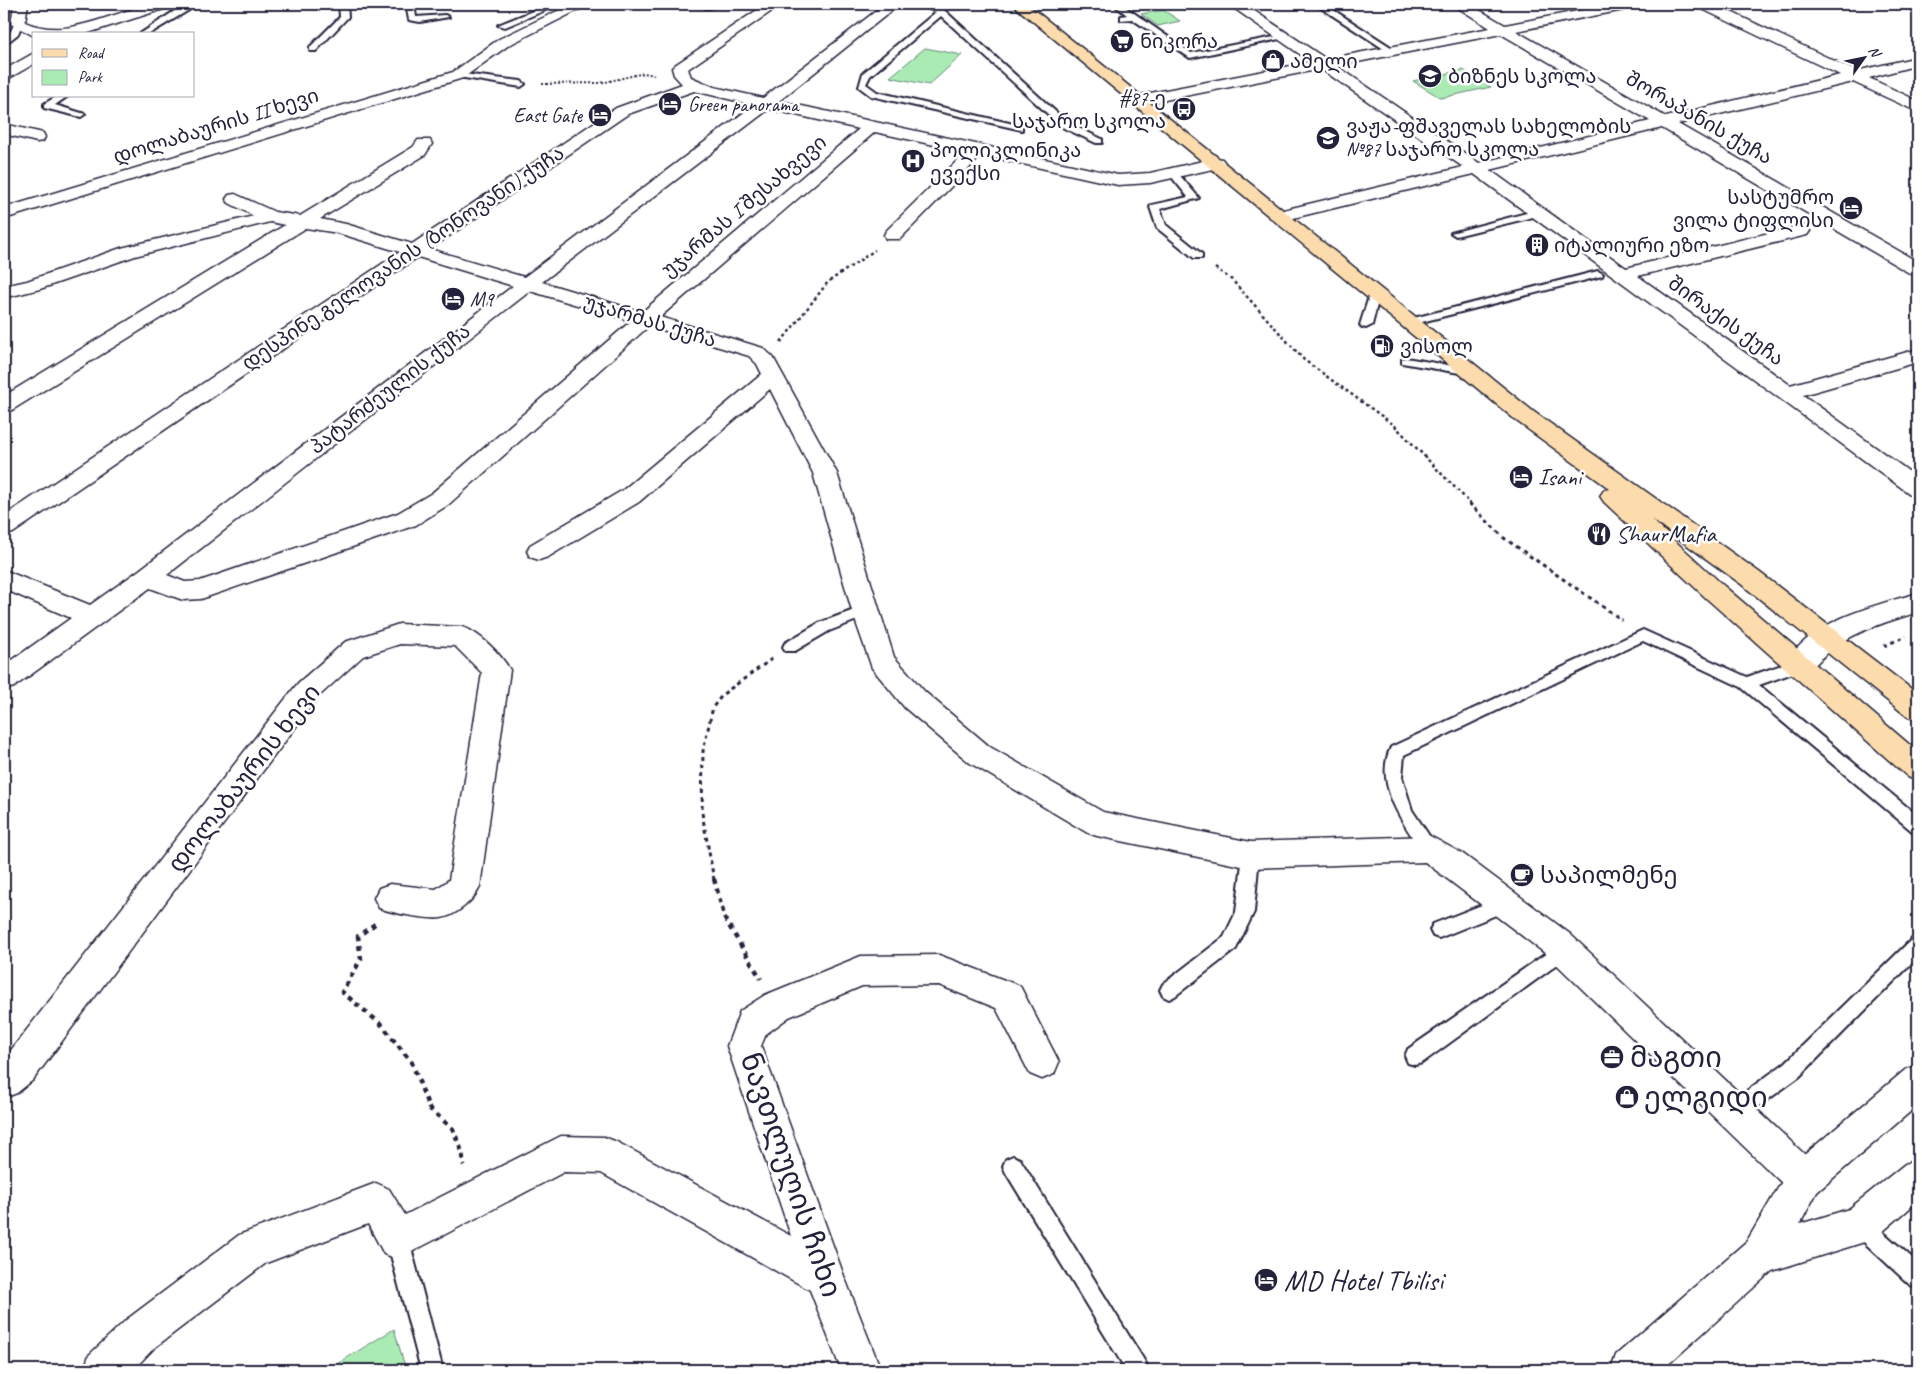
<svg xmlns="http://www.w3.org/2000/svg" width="1922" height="1374" font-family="Caveat,'Noto Sans Georgian',sans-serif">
	<rect width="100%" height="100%" fill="#fff"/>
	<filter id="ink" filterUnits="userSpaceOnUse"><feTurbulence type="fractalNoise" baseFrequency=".02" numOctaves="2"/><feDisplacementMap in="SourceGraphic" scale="10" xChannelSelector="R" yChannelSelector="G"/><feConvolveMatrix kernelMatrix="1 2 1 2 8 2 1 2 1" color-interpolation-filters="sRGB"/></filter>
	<g filter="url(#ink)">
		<g fill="#aaebb4" stroke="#668678">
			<path d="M1163,10L1180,21L1158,26L1141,14Z"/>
			<path d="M925,48L962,55L929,85L890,77Z"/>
			<path d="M1463,70L1491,87L1441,98L1413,81Z"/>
			<path d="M394,1329L406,1370H327Z"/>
		</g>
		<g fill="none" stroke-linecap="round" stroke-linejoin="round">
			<g stroke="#22223b" stroke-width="4">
				<g id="lane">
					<path d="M126,4H134L145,13L138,15Z"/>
					<path d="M185,4H193L189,10L149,34H140Z"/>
					<path d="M339,4H347L348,17L316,51H310V47L340,17Z"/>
					<path d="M406,4H414L416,17L445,15L449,17L420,22L409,20Z"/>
					<path d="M550,4H560L505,27L498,25Z"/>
					<path d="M705,4H731L708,8H705Z"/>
					<path d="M918,4H934L944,10L1068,123L1102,139V143H1096L1062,127L941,16L870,76L866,84L877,92L1022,126V130L871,96L859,87L863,73L936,12Z"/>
					<path d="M1113,4H1121L1191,53L1285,35L1289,37L1190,58L1132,19L1121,20V16L1127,15Z"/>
					<path d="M1315,4H1324L1397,51L1390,53Z"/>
					<path d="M15,22L22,24L18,34L4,45V39L11,31Z"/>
					<path d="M455,73L521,81L525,84L521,87L458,77L454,75Z"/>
					<path d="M57,96H68L55,105L85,114L81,117L44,108V104Z"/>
					<path d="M1170,171H1176L1199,198L1160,209L1166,225L1202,254V258H1194L1157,228L1150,207L1152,205L1188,197L1170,175Z"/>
					<path d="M1538,210L1541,211V215L1456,236L1451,233Z"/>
					<path d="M1598,271L1603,274L1602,276L1410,325L1404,322L1406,320Z"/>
					<path d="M1375,290L1380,293L1372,325L1366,328L1362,327L1360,325L1370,293Z"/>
					<path d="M1406,358L1471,369L1477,372L1471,375L1402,363V359Z"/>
					<path d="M865,606L870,607L872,611L870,615L829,631L795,651H785L783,647L785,643L819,623Z"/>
					<path d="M1643,630L1747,677L1799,659L1804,661L1806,665L1804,669L1759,685L1918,816V833L1912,831L1741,687L1643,641L1404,755L1402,777L1412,810L1438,849L1436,854L1430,856L1424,854C1404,825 1373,783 1391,747Z"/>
					<path d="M1251,848L1257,850L1259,855L1254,912L1236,949L1175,996L1169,999L1163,996L1160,990L1163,984L1224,937L1236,912L1243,855L1245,850Z"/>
					<path d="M1505,896L1511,899L1514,904L1511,909L1439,938L1433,936L1430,930L1433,924Z"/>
					<path d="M1918,937V957L1799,1077L1741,1119L1734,1122L1727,1119L1724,1112L1727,1105L1785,1063L1912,939Z"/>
					<path d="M1563,942L1569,944L1572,950L1569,956L1422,1063L1415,1065L1408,1063L1405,1056L1408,1049Z"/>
					<path d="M1013,1156L1020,1159L1150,1370H1126L1006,1173L1003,1166L1006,1159Z"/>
					<path d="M1860,1215L1867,1218L1918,1263V1288L1910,1285L1853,1232L1850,1225L1853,1218Z"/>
					<path d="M398,1229L405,1233L409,1240L443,1370H421L387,1240L391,1233Z"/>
				</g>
			</g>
			<g stroke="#22223b" stroke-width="3">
				<g id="street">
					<path d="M14,4H28L25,22C75,44 123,1 172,4L170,7L85,34H34V36L11,24Z"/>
					<path d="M572,4H590L509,45L463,78L4,219V208L453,72L499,39Z"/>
					<path d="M766,4H782L688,69L691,77L714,87L763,98L885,4H900L779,101L1118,175L1150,173L1216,158L1222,159L1225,163L1222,167L1150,183L1118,185L982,155L900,239H886L884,235L886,231L966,152L875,132L660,317L763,348L773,357L837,473L894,657L925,692L990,747L1103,812L1251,842L1430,836L1463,854L1570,934L1817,1166L1823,1179L1817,1192L1804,1198L1791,1192L1546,954L1425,862L1251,868L1097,836L1086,832L970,763L905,708L872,668L852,611L813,473L770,389L639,502L548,557L539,560L530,557L527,551L530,545L623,490L762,374L757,364L749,356L649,326L448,505L416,525L201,599L183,600L150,588L14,687L4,690V666L71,618L4,589V570L90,605L138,571L513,286L418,257L13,533L4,535V516L400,252L338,233L306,228L12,410L4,412V396L285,225L270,222L135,256L40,289L4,298V286L27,281L121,248L254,216L229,203L226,199L229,195L235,194L275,212L300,216L413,147L418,140H430L432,144L425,155L320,219L346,224L412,244L616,108L682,84L674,75L672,68L675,65ZM694,91L754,105L524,277L430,249L628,114ZM769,109L859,129L642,312L542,282ZM530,291L631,321L432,493L398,513L200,581L185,582L167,575Z"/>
					<path d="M1228,4H1244L1326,59L1490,28L1452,4H1469L1505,25L1614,4H1641L1634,8L1516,31L1666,117L1840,75L1698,7L1696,4H1714L1856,71L1918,57V65L1869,78L1918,101V112L1853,82L1678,124L1918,262V276L1911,274L1662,128L1490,170L1626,268L1801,225L1807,227L1810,231L1807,235L1638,276L1790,385L1918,349V362L1803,395L1918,478V497L1910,494L1474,174L1281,221L1275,220L1272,216L1275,212L1463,167L1321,69L1140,105L1134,103L1132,100L1140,95L1311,62ZM1501,34L1650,121L1479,163L1337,66Z"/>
					<path d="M1909,4H1918V9Z"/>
					<path d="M34,53V64L4,81V70Z"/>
					<path d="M4,124L43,133L45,137L43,141L37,142L4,134Z"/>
					<path d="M399,624L462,627C479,632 501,654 510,670L480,887C474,900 456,916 441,918C428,920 392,913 379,908L374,898L379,888L390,884L436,889L449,880L482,673L455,646L400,644L363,656L318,697L33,1080L17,1093L4,1098V1059L298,683L345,642Z"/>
					<path d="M939,955L1020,986L1059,1062L1054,1074L1042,1079L1030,1074L996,1008L939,985L862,986L789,1017L766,1034L761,1046L844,1276L881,1370H841L810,1290L601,1173L564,1172L398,1259L384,1254L368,1224L266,1263L154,1348L133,1370H84L89,1355L126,1320L239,1235L376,1183L389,1189L405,1215L561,1136L604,1137L617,1142L791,1236L727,1046L740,1011L765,995L861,956Z"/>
				</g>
			</g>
			<g stroke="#22223b" stroke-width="3">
				<g id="secondary">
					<path d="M1918,593V612C1889,621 1858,630 1833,648C1817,659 1810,679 1789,672L1785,665C1810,620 1873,606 1918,593Z"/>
					<path d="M1918,1065V1105L1817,1192L1800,1224L1849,1209L1905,1164L1918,1158V1201L1874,1239L1772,1271L1662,1370H1611L1616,1355L1747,1241L1791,1166L1905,1070Z"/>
				</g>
			</g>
			<g stroke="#22223b" stroke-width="3">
				<path id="primary" d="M1012,4H1027L1534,412L1759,572L1918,694V720L1908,717L1741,584L1651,519L1724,586L1918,752V781L1908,777L1706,598L1604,502L1600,496L1604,490L1610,489L1518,422Z"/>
			</g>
			<path stroke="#22223b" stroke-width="2" stroke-dasharray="2 2" stroke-linecap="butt" d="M542,84L601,83L644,73L654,75"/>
			<g stroke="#22223b" stroke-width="2.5" stroke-dasharray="3 3" stroke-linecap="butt">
				<path d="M1215,268L1232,280L1304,360L1394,425L1471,504"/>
				<path d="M781,342L828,282L875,250"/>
			</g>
			<g stroke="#22223b" stroke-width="3" stroke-dasharray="4 4" stroke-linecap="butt">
				<path d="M1469,503L1504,538L1622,620"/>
				<path d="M1884,646L1906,636"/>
				<path d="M714,880L702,813L703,751L713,707L723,694L773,658"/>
			</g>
			<g stroke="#22223b" stroke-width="4.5" stroke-dasharray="5 5" stroke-linecap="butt">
				<path d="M714,879L725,919L761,979"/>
				<path d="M375,924L358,936L361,959L342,992L382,1025L412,1063L429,1108L453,1129L462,1152L464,1166"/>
			</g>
			<use href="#lane" fill="#fff" fill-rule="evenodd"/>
			<use href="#street" fill="#fff" fill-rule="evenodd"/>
			<use href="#secondary" fill="#fff" fill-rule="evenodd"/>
			<use href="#primary" fill="#fcdcac" fill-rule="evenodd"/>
		</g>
	</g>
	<defs>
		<g id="supermarket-disc" transform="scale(1.25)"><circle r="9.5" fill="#22223b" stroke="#fff"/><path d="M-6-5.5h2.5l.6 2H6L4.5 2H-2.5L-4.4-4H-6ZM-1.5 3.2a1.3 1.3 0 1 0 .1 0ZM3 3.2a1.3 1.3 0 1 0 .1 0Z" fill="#fff"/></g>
		<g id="shop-disc" transform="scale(1.25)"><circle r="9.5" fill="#22223b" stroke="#fff"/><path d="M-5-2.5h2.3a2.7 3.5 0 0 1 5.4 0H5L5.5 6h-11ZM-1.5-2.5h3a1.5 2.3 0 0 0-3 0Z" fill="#fff"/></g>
		<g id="school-disc" transform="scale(1.25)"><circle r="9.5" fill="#22223b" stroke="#fff"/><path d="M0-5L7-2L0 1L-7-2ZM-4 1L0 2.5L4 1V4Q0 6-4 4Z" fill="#fff"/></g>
		<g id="hotel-disc" transform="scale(1.25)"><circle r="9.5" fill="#22223b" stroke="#fff"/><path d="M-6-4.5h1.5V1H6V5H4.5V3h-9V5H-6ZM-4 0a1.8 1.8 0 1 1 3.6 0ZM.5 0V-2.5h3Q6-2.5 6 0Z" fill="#fff"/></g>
		<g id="bus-disc" transform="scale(1.25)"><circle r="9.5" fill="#22223b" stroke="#fff"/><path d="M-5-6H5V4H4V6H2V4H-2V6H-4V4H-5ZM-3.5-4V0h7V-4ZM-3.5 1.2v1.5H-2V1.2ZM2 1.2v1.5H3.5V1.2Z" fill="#fff"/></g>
		<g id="hospital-disc" transform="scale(1.25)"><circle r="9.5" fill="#22223b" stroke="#fff"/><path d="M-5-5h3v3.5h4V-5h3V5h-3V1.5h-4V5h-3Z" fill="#fff"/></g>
		<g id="building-disc" transform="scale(1.25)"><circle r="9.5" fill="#22223b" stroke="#fff"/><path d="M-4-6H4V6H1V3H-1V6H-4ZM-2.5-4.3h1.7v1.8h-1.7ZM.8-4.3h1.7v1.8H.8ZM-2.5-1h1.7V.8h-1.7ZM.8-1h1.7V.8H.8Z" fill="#fff"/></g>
		<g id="fuel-disc" transform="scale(1.25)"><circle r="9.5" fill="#22223b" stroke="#fff"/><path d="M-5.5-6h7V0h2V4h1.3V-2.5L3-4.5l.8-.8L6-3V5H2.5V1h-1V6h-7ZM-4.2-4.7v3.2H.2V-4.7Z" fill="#fff"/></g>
		<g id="restaurant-disc" transform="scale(1.25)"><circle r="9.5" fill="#22223b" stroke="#fff"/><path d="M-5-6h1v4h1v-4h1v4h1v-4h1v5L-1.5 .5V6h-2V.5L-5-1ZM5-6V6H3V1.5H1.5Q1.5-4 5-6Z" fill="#fff"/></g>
		<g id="cafe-disc" transform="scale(1.25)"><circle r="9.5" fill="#22223b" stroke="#fff"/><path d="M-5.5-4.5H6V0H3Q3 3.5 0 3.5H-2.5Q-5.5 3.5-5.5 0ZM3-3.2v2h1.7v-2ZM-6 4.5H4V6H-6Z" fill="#fff"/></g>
		<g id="office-disc" transform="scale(1.25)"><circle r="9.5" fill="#22223b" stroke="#fff"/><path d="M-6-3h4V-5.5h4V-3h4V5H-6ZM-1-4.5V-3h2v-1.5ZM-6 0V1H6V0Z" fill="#fff"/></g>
	</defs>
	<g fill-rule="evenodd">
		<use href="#supermarket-disc" x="1122" y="41"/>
		<use href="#shop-disc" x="1273" y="61"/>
		<use href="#school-disc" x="1430" y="76"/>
		<use href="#hotel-disc" x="670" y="104"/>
		<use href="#bus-disc" x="1184" y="109"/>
		<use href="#hotel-disc" x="600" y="115"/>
		<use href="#school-disc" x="1328" y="138"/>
		<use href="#hospital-disc" x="913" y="161"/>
		<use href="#hotel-disc" x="1851" y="208"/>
		<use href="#building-disc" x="1537" y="245"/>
		<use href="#hotel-disc" x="453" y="299"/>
		<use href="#fuel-disc" x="1382" y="346"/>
		<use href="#hotel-disc" x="1521" y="477"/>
		<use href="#restaurant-disc" x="1599" y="534"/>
		<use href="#cafe-disc" x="1522" y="875"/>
		<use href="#office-disc" x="1612" y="1057"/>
		<use href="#shop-disc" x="1627" y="1097"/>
		<use href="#hotel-disc" x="1266" y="1280"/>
	</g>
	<g text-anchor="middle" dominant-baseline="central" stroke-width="5" stroke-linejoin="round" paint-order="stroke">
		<g font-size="20" fill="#22223b" stroke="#fff" text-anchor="start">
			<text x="1140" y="41">ნიკორა</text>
			<text x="1290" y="61">ამელი</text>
			<text x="1448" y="76">ბიზნეს სკოლა</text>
			<text x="1166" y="98" text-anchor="end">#87-ე<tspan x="1166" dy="23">საჯარო სკოლა</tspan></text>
			<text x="688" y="104">Green panorama</text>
			<text x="582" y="115" text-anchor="end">East Gate</text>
			<text x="1346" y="126">ვაჟა-ფშაველას სახელობის<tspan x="1346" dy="23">№87 საჯარო სკოლა</tspan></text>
			<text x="930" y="150">პოლიკლინიკა<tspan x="930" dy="23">ევექსი</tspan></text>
			<text x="1834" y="197" text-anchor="end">სასტუმრო<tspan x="1834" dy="23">ვილა ტიფლისი</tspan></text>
			<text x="1554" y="245">იტალიური ეზო</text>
			<text x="470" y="299">M9</text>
			<text x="1400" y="346">ვისოლ</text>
		</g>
		<g font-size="20" fill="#22223b" stroke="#fff">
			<text transform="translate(1699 118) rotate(30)">შორაპანის ქუჩა</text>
			<text transform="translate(216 126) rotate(-17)">დოლაბაურის II ხევი</text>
			<text transform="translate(744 206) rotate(-40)">უჯარმას I შესახვევი</text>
			<text transform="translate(403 258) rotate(-34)">დესპინე გელოვანის (ბონოვანი) ქუჩა</text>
			<text transform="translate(650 321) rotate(17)">უჯარმას ქუჩა</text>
			<text transform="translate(1726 321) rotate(36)">შირაქის ქუჩა</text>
			<text transform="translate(390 389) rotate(-38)">პატარძეულის ქუჩა</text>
		</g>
		<g font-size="24" fill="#22223b" stroke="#fff" text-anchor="start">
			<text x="1538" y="477">Isani</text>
			<text x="1616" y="534">ShaurMafia</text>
			<text x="1540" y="875">საპილმენე</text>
		</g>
		<g font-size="24" fill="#22223b" stroke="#fff">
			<text transform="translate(244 778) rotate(-52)">დოლაბაურის ხევი</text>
		</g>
		<g font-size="29" fill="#22223b" stroke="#fff" text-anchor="start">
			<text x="1630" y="1057">მაგთი</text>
			<text x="1644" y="1097">ელგიდი</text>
			<text x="1284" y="1280">MD Hotel Tbilisi</text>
		</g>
		<g font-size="29" fill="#22223b" stroke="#fff">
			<text transform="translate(791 1175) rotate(71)">ნავთლუღის ჩიხი</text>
		</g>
	</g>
	<rect width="1922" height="1374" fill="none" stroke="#fff" stroke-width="20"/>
	<rect x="10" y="10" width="1902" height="1354" fill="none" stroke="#22223b" stroke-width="2" filter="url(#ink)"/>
	<rect x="32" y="32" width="162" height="65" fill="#ffffff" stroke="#a7a7b1"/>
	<rect x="42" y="49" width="25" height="8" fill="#fcdcac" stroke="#a7a7b1"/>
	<text x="78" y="58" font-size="15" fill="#22223b">Road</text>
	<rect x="42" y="70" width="25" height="15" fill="#aaebb4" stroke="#a7a7b1"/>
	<text x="78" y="82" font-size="15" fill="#22223b">Park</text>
	<g transform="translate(1864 58) rotate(57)" stroke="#ffffff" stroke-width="4" paint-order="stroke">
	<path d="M0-4L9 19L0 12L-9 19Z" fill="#22223b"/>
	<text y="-8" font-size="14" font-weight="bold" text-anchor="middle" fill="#22223b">N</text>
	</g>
</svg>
